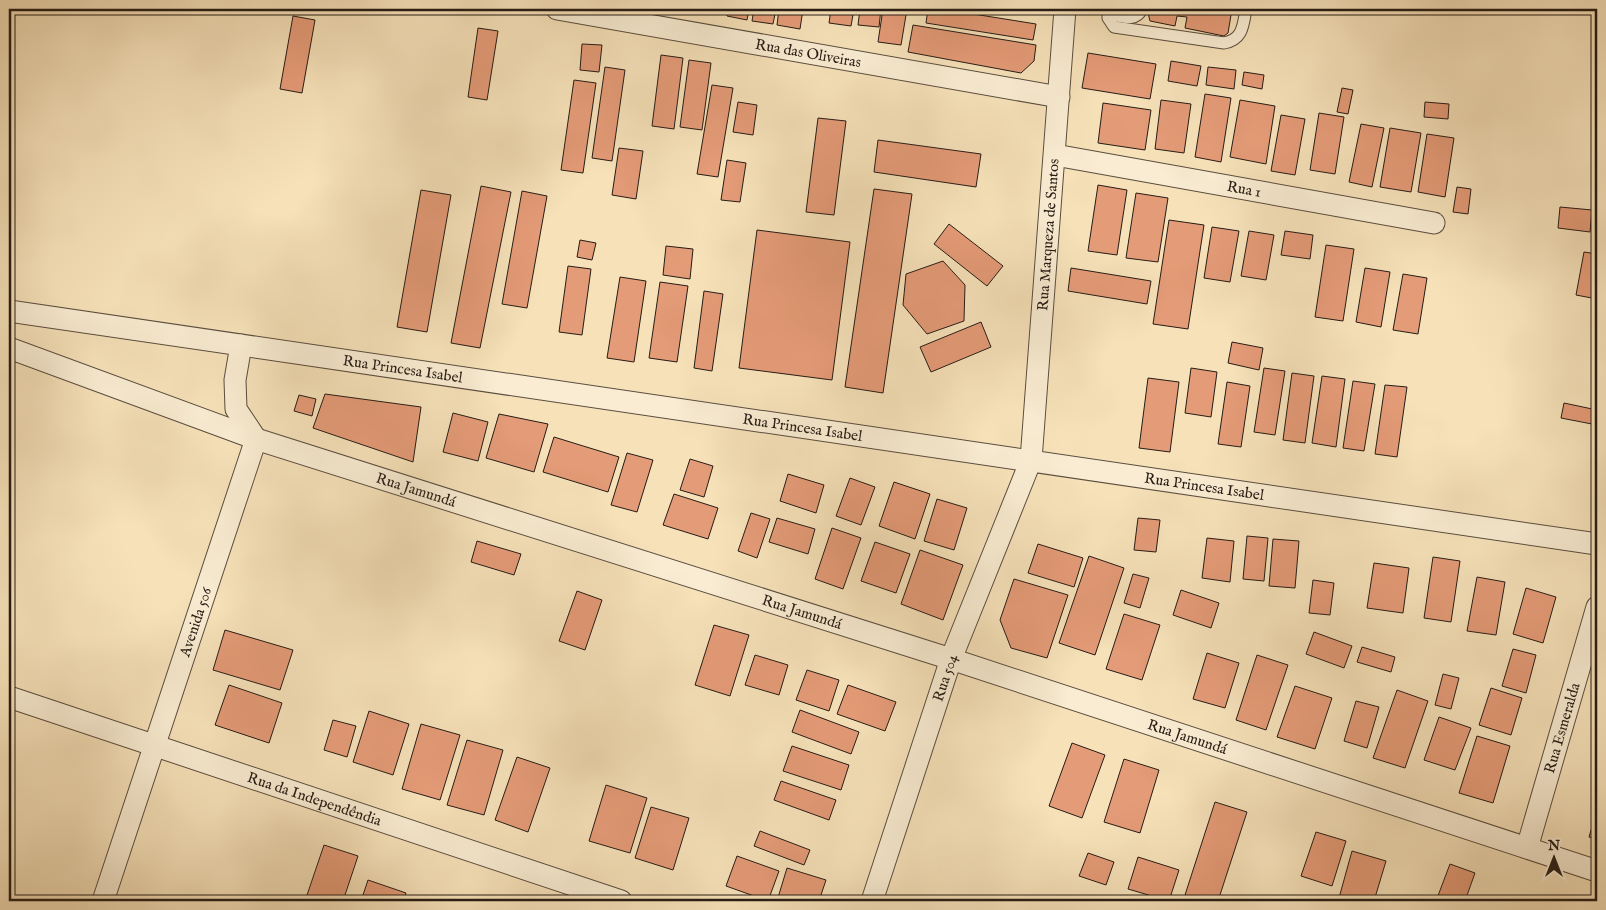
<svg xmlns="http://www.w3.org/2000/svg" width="1606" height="910" font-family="'IM FELL English',serif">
	<rect width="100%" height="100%" fill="#f6e1b9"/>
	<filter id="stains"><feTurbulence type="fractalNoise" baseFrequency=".004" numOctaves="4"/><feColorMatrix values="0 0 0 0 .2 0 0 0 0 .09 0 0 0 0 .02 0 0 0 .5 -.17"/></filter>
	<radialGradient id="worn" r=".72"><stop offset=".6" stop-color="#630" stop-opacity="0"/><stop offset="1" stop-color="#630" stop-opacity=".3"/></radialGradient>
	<g fill="#e49b77" stroke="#261c15">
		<path d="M728,9H749L747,20L727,16Z"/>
		<path d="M754,9H776L773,24L752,21Z"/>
		<path d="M779,9H803L800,29L777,25Z"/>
		<path d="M831,9H854L851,26L829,23Z"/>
		<path d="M860,9H881L879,27L858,25Z"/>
		<path d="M883,9H907L901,45L878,42Z"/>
		<path d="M928,9H942L1036,24L1033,40L926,23Z"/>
		<path d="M1147,9H1232L1228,33L1224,36L1185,28L1187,17L1177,16L1175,26L1150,21Z"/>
		<path d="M293,16L315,20L302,93L280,89Z"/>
		<path d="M913,25L1036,45L1034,61L1021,73L908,52Z"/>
		<path d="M478,28L498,31L487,100L468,97Z"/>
		<path d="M582,44L602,45L599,72L580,70Z"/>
		<path d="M1088,53L1156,64L1150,99L1082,88Z"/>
		<path d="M661,55L683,58L674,129L652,126Z"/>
		<path d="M689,60L711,63L702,130L680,127Z"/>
		<path d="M1171,61L1201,66L1197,86L1168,81Z"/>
		<path d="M605,67L625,70L612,161L592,158Z"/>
		<path d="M1208,67L1236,70L1234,89L1206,85Z"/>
		<path d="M1244,72L1264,75L1262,89L1242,85Z"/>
		<path d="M574,80L596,83L583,173L561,170Z"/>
		<path d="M712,85L733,88L718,177L697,174Z"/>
		<path d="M1342,88L1353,90L1348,114L1337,112Z"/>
		<path d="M1205,94L1231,98L1221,162L1195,157Z"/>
		<path d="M1161,100L1191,104L1184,153L1155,149Z"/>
		<path d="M1240,100L1275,106L1266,164L1230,157Z"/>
		<path d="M738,102L757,105L753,135L733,132Z"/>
		<path d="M1425,102L1449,104L1448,119L1424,117Z"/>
		<path d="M1103,103L1151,110L1145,150L1098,143Z"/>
		<path d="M1319,113L1344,117L1335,174L1310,170Z"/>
		<path d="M1281,115L1305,119L1295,175L1271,171Z"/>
		<path d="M818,118L846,121L834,215L806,212Z"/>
		<path d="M1361,124L1384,128L1372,187L1349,182Z"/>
		<path d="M1390,128L1421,133L1411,192L1380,187Z"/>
		<path d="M1427,134L1454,138L1445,197L1418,192Z"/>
		<path d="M878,140L981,154L976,187L874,172Z"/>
		<path d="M619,148L643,151L636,199L612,195Z"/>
		<path d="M727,160L746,163L740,202L721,200Z"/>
		<path d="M1098,185L1127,190L1117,255L1088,251Z"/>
		<path d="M481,186L511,192L480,348L451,343Z"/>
		<path d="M1457,187L1471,189L1468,214L1453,212Z"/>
		<path d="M874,189L912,194L883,393L845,387Z"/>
		<path d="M421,190L451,195L427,332L397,327Z"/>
		<path d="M522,191L547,196L527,308L502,304Z"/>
		<path d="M1136,193L1168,198L1158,262L1126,258Z"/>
		<path d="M1560,207L1592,210L1590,232L1558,228Z"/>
		<path d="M1169,220L1204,225L1188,329L1153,324Z"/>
		<path d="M949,224L1003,266L987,286L934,244Z"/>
		<path d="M1212,227L1239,231L1230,282L1204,278Z"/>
		<path d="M757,230L850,242L832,380L739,368Z"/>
		<path d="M1249,231L1274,235L1266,280L1241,276Z"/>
		<path d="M1285,231L1313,235L1310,259L1281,255Z"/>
		<path d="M580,240L596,243L592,260L577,257Z"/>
		<path d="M1326,245L1354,249L1343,321L1315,317Z"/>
		<path d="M666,246L693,249L690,279L663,275Z"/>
		<path d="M1584,252L1597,254V299L1576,295Z"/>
		<path d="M943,261L965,285L964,321L927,334L903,305L906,274Z"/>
		<path d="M568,266L591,269L582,335L559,332Z"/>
		<path d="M1071,268L1151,281L1147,304L1068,291Z"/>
		<path d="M1365,268L1390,272L1381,327L1356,322Z"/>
		<path d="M1403,274L1427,278L1418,334L1393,330Z"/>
		<path d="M620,277L646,281L634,362L607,358Z"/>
		<path d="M660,282L688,286L677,362L649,358Z"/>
		<path d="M704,291L723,294L712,371L694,368Z"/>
		<path d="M981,322L991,347L931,372L920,347Z"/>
		<path d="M1232,342L1263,348L1259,370L1228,363Z"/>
		<path d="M1191,368L1217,372L1211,417L1185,413Z"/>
		<path d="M1264,368L1285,371L1275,435L1254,432Z"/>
		<path d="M1292,373L1314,376L1305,443L1283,440Z"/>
		<path d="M1322,376L1345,379L1336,447L1312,443Z"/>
		<path d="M1148,378L1179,382L1170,452L1139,448Z"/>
		<path d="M1353,381L1375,384L1364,451L1343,448Z"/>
		<path d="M1227,382L1250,386L1241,447L1218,444Z"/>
		<path d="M1385,385L1407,387L1397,457L1375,454Z"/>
		<path d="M325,394L421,407L413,462L313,428Z"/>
		<path d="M299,395L316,399L312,416L294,411Z"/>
		<path d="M1564,403L1597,410V425L1561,418Z"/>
		<path d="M453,413L488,422L478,461L443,452Z"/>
		<path d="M499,414L548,424L534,472L486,458Z"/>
		<path d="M554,437L619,457L608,492L543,472Z"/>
		<path d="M627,453L653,460L637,512L611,505Z"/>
		<path d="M690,459L713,466L704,497L680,490Z"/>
		<path d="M788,474L824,485L816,513L780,501Z"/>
		<path d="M850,478L875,487L861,525L836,516Z"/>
		<path d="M894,482L930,494L915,539L879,526Z"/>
		<path d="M674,494L718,508L708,539L663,525Z"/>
		<path d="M937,499L967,508L954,550L924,541Z"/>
		<path d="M751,513L770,519L757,558L738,551Z"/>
		<path d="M777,518L815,529L808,554L769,542Z"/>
		<path d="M1138,518L1160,520L1156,552L1134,550Z"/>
		<path d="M832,528L861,538L843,589L815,579Z"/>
		<path d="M1247,536L1268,538L1264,581L1243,579Z"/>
		<path d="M1207,538L1234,541L1230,582L1202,578Z"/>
		<path d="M1273,539L1299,541L1295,588L1269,586Z"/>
		<path d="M477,541L521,554L514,575L471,562Z"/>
		<path d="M875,542L910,554L896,593L861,581Z"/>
		<path d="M1038,544L1083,558L1074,587L1028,573Z"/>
		<path d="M920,550L963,565L943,620L901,604Z"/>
		<path d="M1089,556L1124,568L1095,655L1059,643Z"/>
		<path d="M1433,557L1460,561L1451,622L1424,618Z"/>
		<path d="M1374,563L1409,568L1403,613L1367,608Z"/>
		<path d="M1133,574L1149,578L1140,608L1124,603Z"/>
		<path d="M1477,577L1505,582L1496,635L1467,631Z"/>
		<path d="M1014,579L1068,595L1047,658L1011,648L1000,620Z"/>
		<path d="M1313,580L1334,583L1330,615L1309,613Z"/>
		<path d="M1526,588L1556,597L1543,643L1513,634Z"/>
		<path d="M1181,590L1219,603L1211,628L1173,615Z"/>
		<path d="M577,591L602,600L585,650L559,641Z"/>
		<path d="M1124,614L1160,625L1142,680L1106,669Z"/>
		<path d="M714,625L749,635L730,696L695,685Z"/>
		<path d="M225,630L293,650L280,690L213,670Z"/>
		<path d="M1314,632L1352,646L1344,668L1306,654Z"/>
		<path d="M1362,647L1395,657L1391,672L1357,662Z"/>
		<path d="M1513,649L1536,655L1526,693L1502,686Z"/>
		<path d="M1207,653L1239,663L1225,708L1193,699Z"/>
		<path d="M755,655L788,665L779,695L745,685Z"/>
		<path d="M1257,655L1288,665L1266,730L1236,720Z"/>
		<path d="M807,670L839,680L829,711L796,700Z"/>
		<path d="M1443,674L1459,678L1451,709L1435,705Z"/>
		<path d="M229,685L282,703L269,743L215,725Z"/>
		<path d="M848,685L896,702L885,731L837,714Z"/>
		<path d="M1295,686L1332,698L1315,749L1277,737Z"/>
		<path d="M1491,688L1522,698L1511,735L1479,725Z"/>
		<path d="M1397,690L1428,701L1405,768L1373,758Z"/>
		<path d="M1356,701L1379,707L1367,748L1344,741Z"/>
		<path d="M800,710L859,732L851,754L792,732Z"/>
		<path d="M369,711L409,724L393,775L353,762Z"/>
		<path d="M1439,717L1471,728L1455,770L1424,760Z"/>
		<path d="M333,720L356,726L347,757L324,750Z"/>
		<path d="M421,724L460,735L440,800L402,789Z"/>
		<path d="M1477,736L1510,746L1493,803L1459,793Z"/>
		<path d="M467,740L503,750L484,815L447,805Z"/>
		<path d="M1072,743L1105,755L1082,818L1049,806Z"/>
		<path d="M792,746L849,765L841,790L783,771Z"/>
		<path d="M517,757L550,768L528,832L495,820Z"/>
		<path d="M1124,759L1159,770L1140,833L1104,822Z"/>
		<path d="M781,781L836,800L829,820L774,800Z"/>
		<path d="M606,785L647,798L630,853L589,841Z"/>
		<path d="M1215,802L1247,812L1218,901H1205L1185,895Z"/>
		<path d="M651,807L689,818L673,870L635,858Z"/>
		<path d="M1597,810V840L1589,837Z"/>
		<path d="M760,831L810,850L804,865L754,846Z"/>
		<path d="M1316,832L1346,841L1332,886L1301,876Z"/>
		<path d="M324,845L358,856L343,901H305Z"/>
		<path d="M1352,851L1386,861L1374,901H1351L1339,898Z"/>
		<path d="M1088,853L1114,862L1106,885L1079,876Z"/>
		<path d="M737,856L779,871L768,901L726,886Z"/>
		<path d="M1138,857L1179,870L1169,901L1128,889Z"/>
		<path d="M1450,864L1475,873L1465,901H1436Z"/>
		<path d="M787,868L826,880L819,901H777Z"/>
		<path d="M368,880L406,893L403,901H361Z"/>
		<path d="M1230,896L1245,901H1229Z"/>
	</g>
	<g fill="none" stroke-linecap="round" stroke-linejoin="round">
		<g stroke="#5a4d3e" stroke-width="13">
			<g id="service">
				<path d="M1108,9L1112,15C1123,17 1136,22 1142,9"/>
				<path d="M1108,12V18L1114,27L1224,43C1243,39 1243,26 1246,9"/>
			</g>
		</g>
		<g stroke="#5a4d3e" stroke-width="23">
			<g id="minor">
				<path id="s1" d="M557,9L1059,97"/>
				<path id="s2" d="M1055,155L1434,223"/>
				<path id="s3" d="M9,311L1597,544"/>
				<path id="s4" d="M9,348L256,439L951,659L1597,871"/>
				<path id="s5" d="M9,697L621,901"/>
				<path id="s6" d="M1527,848L1597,607"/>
				<path id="s7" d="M103,901L256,439L236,409L235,380L241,345"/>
				<path id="s8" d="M872,901L951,659L1031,460L1065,9"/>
			</g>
		</g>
		<use href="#service" stroke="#f9ecd2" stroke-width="11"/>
		<use href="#minor" stroke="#f9ecd2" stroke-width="21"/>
	</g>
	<g text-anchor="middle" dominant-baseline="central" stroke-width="4" stroke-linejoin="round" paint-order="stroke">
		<g font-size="15" fill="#261c15" stroke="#f9ecd2">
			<text stroke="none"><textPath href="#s1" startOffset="255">Rua das Oliveiras</textPath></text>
			<text stroke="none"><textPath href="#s2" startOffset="192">Rua 1</textPath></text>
			<text stroke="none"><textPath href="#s8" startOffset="695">Rua Marqueza de Santos</textPath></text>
			<text stroke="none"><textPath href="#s3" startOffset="398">Rua Princesa Isabel</textPath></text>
			<text stroke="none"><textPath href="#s3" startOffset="802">Rua Princesa Isabel</textPath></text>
			<text stroke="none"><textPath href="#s3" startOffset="1208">Rua Princesa Isabel</textPath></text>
			<text stroke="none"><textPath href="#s4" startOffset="431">Rua Jamundá</textPath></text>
			<text stroke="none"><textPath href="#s4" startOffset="836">Rua Jamundá</textPath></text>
			<text stroke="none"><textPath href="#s7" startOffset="294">Avenida 506</textPath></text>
			<text stroke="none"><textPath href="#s8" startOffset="235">Rua 504</textPath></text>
			<text stroke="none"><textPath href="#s6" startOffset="125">Rua Esmeralda</textPath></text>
			<text stroke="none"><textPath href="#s4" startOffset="1241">Rua Jamundá</textPath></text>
			<text stroke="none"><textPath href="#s5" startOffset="322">Rua da Independêndia</textPath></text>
		</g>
	</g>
	<rect width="1606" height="910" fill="none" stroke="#f6e1b9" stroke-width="30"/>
	<rect x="10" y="10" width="1586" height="890" fill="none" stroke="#261c15" stroke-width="2.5"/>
	<rect x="15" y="15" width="1576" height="880" fill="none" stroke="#261c15"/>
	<g transform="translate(1554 858)" stroke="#f9ecd2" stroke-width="4" paint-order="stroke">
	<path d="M0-4L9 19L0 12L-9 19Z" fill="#261c15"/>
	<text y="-8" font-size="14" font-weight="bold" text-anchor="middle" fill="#261c15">N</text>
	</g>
	<rect width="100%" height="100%" filter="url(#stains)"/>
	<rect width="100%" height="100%" fill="url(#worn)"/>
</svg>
